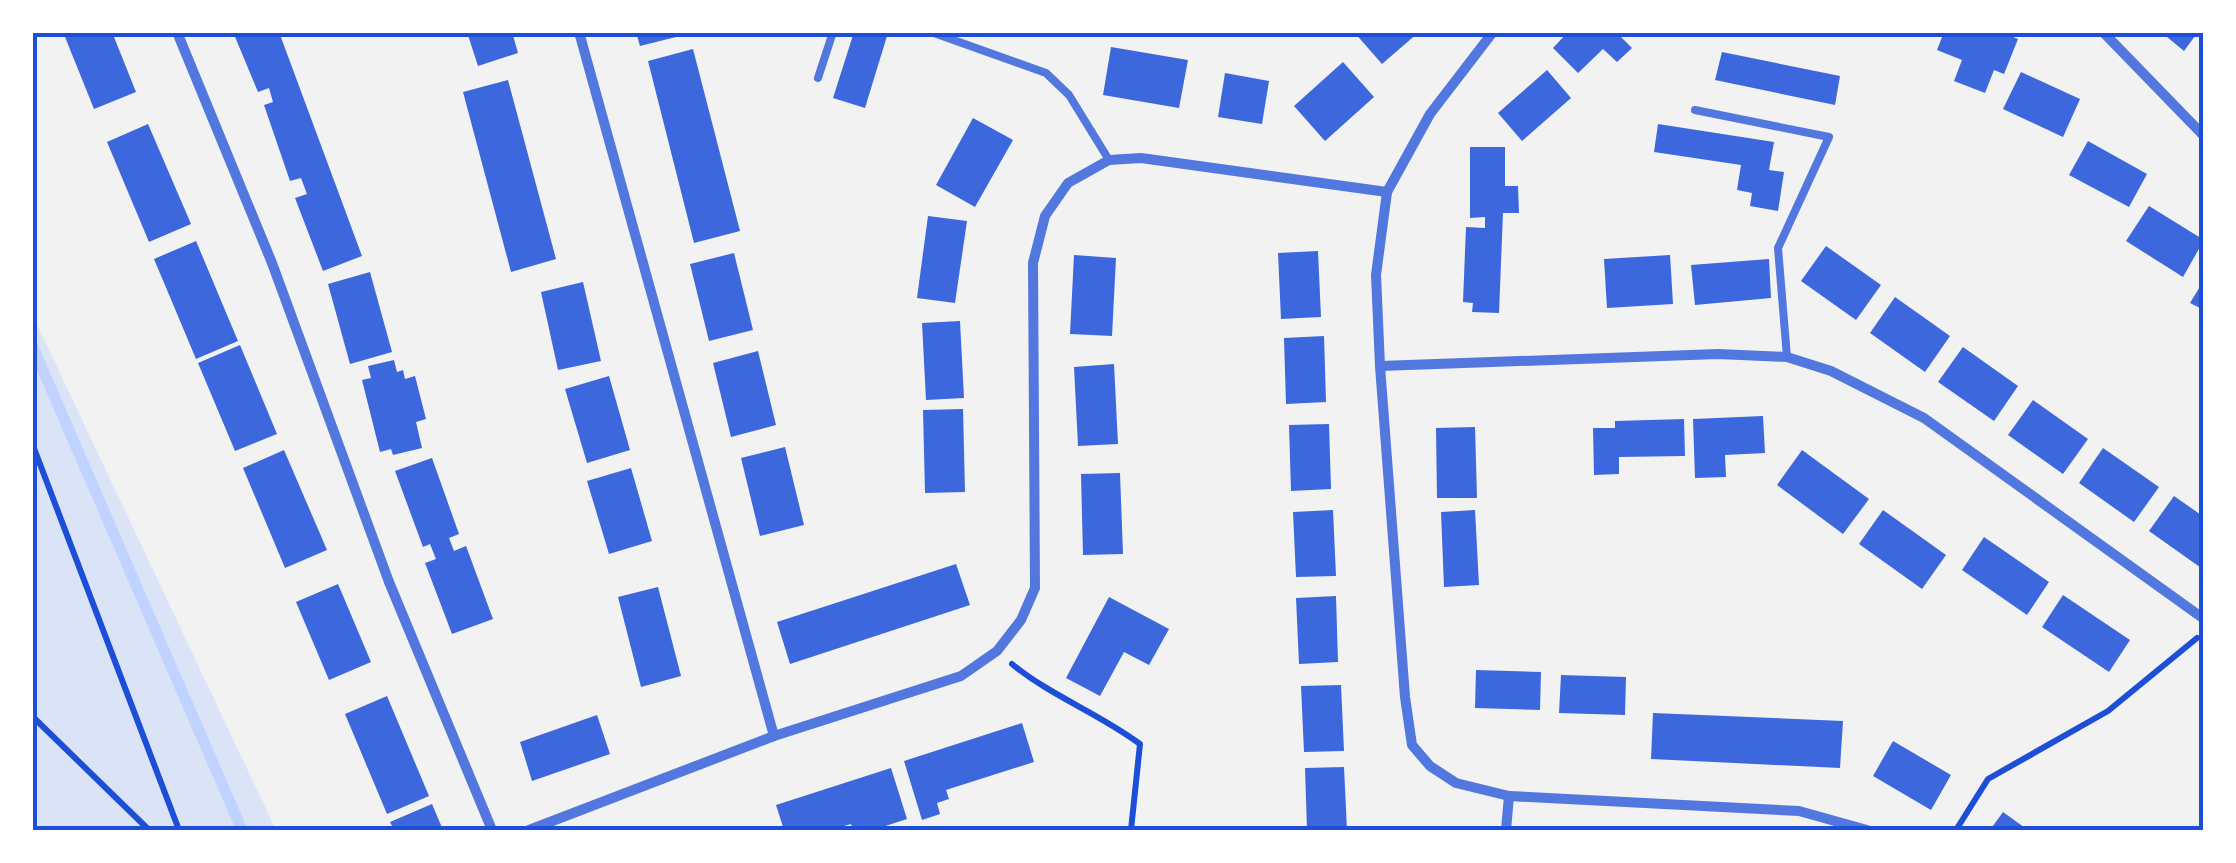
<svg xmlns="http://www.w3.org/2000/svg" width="2236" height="863" font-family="Jost,sans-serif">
	<rect width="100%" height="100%" fill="#f2f2f2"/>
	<path fill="#dbe4f7" d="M33,316L276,830H33Z"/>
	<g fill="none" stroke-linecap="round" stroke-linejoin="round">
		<path stroke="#bfd3fe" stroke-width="11" d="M32,345L242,830"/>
	</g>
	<g fill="#3d67dc">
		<path d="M63,32H112L136,92L94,109Z"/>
		<path d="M233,32H279L362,256L323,271L295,198L307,194L301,178L290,181L264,105L273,102L269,88L258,92Z"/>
		<path d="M467,32H512L518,53L478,66Z"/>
		<path d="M636,32H688V34L640,46Z"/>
		<path d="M854,32L887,36L865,108L833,98Z"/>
		<path d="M1354,32H1419L1382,64Z"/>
		<path d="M1568,32H1616L1632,48L1617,62L1603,49L1578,73L1553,48Z"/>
		<path d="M1944,32H2001L2018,39L2004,74L1994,70L1985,93L1954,81L1962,60L1937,50Z"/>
		<path d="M2161,32H2198L2184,51Z"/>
		<path d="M1111,47L1188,60L1179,108L1103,95Z"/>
		<path d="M693,49L740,231L694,243L648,61Z"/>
		<path d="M1722,52L1840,76L1835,105L1715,80Z"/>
		<path d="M1343,62L1374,97L1325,141L1294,106Z"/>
		<path d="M1547,70L1571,98L1522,141L1498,113Z"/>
		<path d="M2021,72L2080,99L2063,137L2003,109Z"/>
		<path d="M1225,73L1269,81L1262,124L1218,117Z"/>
		<path d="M508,80L556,259L511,272L463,92Z"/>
		<path d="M973,118L1013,140L975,207L936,185Z"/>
		<path d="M148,124L191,224L149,242L107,142Z"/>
		<path d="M1658,124L1774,142L1769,170L1784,172L1778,211L1750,206L1752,193L1737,190L1741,165L1654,152Z"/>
		<path d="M2088,141L2147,174L2129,207L2069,175Z"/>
		<path d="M1470,147H1505V186H1518L1519,213H1503L1499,313L1472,312L1473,303L1463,302L1466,227L1485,228V217L1470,218Z"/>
		<path d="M2149,206L2204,240L2183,277L2126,241Z"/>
		<path d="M928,216L967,221L955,303L917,298Z"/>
		<path d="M196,241L238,341L196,359L154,259Z"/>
		<path d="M1826,246L1881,285L1856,320L1801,281Z"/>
		<path d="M1318,251L1321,317L1281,319L1278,253Z"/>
		<path d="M734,253L753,330L709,341L690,264Z"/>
		<path d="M1074,255L1116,258L1112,336L1070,334Z"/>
		<path d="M1670,255L1673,304L1607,308L1604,259Z"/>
		<path d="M1769,259L1771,298L1695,305L1691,265Z"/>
		<path d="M370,272L392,352L350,364L328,284Z"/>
		<path d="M2204,280V310L2190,303Z"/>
		<path d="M583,282L601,361L558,370L541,292Z"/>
		<path d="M1895,297L1950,336L1925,372L1870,333Z"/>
		<path d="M960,321L964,398L926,400L922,323Z"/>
		<path d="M1324,336L1326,402L1286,404L1284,338Z"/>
		<path d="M240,345L277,434L235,451L198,363Z"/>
		<path d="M1963,347L2018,386L1994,421L1938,382Z"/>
		<path d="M758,351L776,425L731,437L713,363Z"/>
		<path d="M394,360L397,372L403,370L405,379L415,376L426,419L416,422L422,448L393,455L391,449L380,452L362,380L371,378L368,366Z"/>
		<path d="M1114,364L1118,444L1078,446L1074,367Z"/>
		<path d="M609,376L630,450L587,463L565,389Z"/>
		<path d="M2033,400L2088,439L2063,474L2008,435Z"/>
		<path d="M963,409L965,492L925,493L923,410Z"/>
		<path d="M1763,416L1765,453L1725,455L1726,477L1695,478L1693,419Z"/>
		<path d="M1684,419L1685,456L1619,457V474L1594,475L1593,428H1615V421Z"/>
		<path d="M1329,424L1331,489L1291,491L1289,425Z"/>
		<path d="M1475,427L1477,498H1437L1436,428Z"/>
		<path d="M785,447L804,525L760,536L741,458Z"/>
		<path d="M2103,448L2159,487L2134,522L2079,483Z"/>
		<path d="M284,450L327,550L285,568L243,468Z"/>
		<path d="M1802,450L1869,499L1843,534L1777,485Z"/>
		<path d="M432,458L459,534L449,538L454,551L466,546L493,619L452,634L425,563L436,559L430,544L423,547L395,471Z"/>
		<path d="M631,468L652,541L609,554L587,481Z"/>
		<path d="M1120,473L1123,554L1083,555L1081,474Z"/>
		<path d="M2174,496L2204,517V570L2149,531Z"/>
		<path d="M1333,510L1336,576L1296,577L1293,512Z"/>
		<path d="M1475,510L1479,585L1444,587L1441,512Z"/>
		<path d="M1883,510L1946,555L1922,589L1859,544Z"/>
		<path d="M1984,537L2049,582L2027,615L1962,570Z"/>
		<path d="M956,564L970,605L790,664L777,622Z"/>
		<path d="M338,584L371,662L329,680L296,602Z"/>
		<path d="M658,587L681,676L641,687L618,597Z"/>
		<path d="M2063,595L2130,640L2109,672L2042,627Z"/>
		<path d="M1336,596L1338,662L1299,664L1296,598Z"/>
		<path d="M1109,597L1169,629L1149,665L1124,652L1100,696L1066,678Z"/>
		<path d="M1476,670L1541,672L1540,710L1475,708Z"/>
		<path d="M1561,675L1626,677L1625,715L1559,713Z"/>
		<path d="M1341,685L1344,751L1304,752L1301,686Z"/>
		<path d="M387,696L429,796L387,814L345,714Z"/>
		<path d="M1653,713L1843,721L1840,768L1651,759Z"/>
		<path d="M597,715L610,754L532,781L520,742Z"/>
		<path d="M1022,723L1034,762L946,790L949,799L937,803L940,814L922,820L904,761Z"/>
		<path d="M1893,741L1951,775L1931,810L1873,776Z"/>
		<path d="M1344,767L1347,830H1307L1305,768Z"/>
		<path d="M891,768L907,819L873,830H853L851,824L830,830H784L776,805Z"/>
		<path d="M432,804L443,830H394L390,822Z"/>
		<path d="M2003,812L2028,830H1990Z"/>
	</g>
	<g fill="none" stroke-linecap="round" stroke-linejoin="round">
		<g stroke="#1d4ed8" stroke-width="6">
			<path d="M32,443L179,830"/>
			<path d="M1012,664C1051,696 1100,714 1140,744L1131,830"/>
			<path d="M32,716L149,830"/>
			<path d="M1956,830L1988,779L2108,711L2197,638"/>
		</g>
		<g stroke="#5277de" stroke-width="8">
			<path d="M931,32L1046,73L1069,95L1109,160"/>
			<path d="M818,78L833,32"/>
			<path d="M1695,110L1829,137L1778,248L1787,357"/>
		</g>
		<g stroke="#5277de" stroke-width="10">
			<path d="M177,32L272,263L389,582L492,830"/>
			<path d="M579,32L774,736"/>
			<path d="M1493,32L1430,114L1387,192L1376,275L1380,366L1405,697L1412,745L1430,766L1456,783L1509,796L1799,811L1867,830"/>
			<path d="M2103,32L2204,136"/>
			<path d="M1380,366L1718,354L1787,357L1831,371L1924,418L2204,619"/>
			<path d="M529,830L774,736L961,676L997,651L1021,620L1035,588L1033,263L1045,216L1068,183L1109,160L1141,158L1387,192"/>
			<path d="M1506,830L1509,796"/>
		</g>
	</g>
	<rect width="2236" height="863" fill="none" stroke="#ffffff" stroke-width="70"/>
	<rect x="35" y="35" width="2166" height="793" fill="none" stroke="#1d4ed8" stroke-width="4"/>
</svg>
